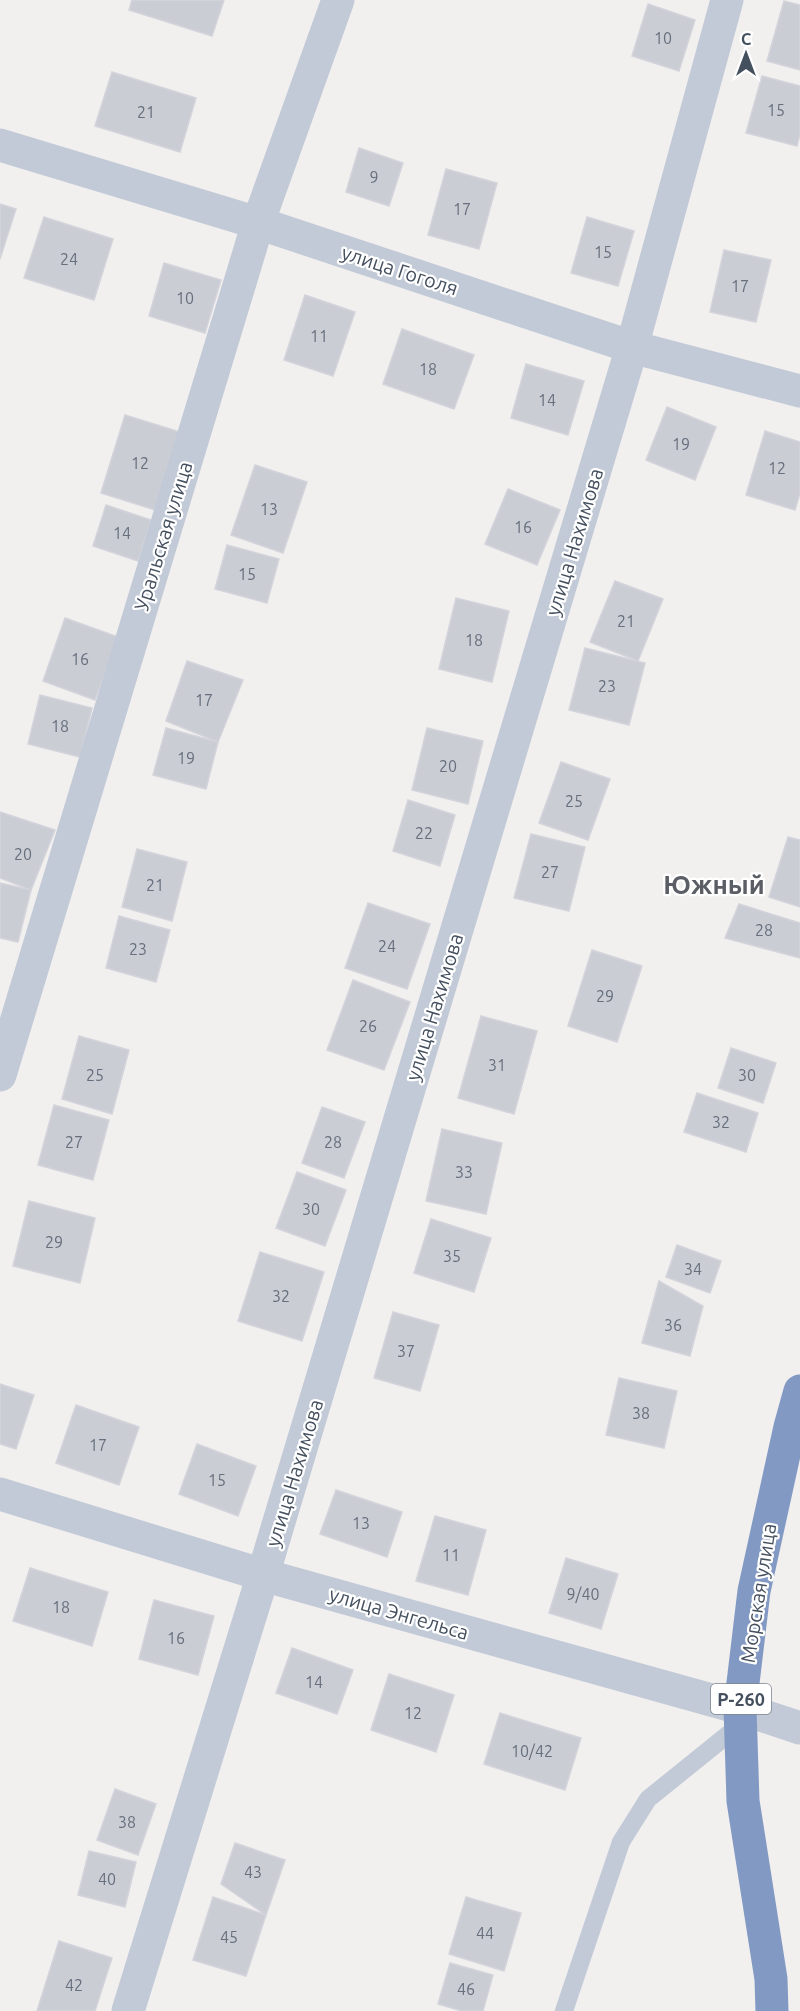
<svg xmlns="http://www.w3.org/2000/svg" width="800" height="2011" font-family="Ubuntu,sans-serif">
	<rect width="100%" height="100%" fill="#f2efef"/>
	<g fill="#cbcdd5" stroke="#d3d4db" stroke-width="1.5">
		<path d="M132,0H224L212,36L129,10Z"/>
		<path d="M784,1L800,5V70L767,61Z"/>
		<path d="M648,4L695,20L679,71L632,56Z"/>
		<path d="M112,72L196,98L180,152L95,126Z"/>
		<path d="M762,76L800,86V134L797,146L746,133Z"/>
		<path d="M359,148L403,163L389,206L346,192Z"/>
		<path d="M446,169L497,183L479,249L428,235Z"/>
		<path d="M0,204L16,209L0,259Z"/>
		<path d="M44,217L113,239L94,300L24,278Z"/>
		<path d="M587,217L634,231L618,286L571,273Z"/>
		<path d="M724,250L771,260L756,322L710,312Z"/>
		<path d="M164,263L221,280L205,333L149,316Z"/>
		<path d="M305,295L355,312L333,376L284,360Z"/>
		<path d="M402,329L474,355L454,409L383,384Z"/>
		<path d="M526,364L584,381L568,435L511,418Z"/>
		<path d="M667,407L716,427L695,480L646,460Z"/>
		<path d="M125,415L180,432L155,510L101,493Z"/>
		<path d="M765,431L800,442V493L795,510L746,495Z"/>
		<path d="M255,465L307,482L283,553L231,535Z"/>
		<path d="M508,489L560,510L537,565L485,544Z"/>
		<path d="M106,505L151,520L138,561L93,546Z"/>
		<path d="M227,545L279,559L267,603L215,589Z"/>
		<path d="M615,581L663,599L638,661L590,642Z"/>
		<path d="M456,598L509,611L492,682L439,669Z"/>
		<path d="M65,618L118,637L95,700L43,681Z"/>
		<path d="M585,648L645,663L629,725L569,710Z"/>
		<path d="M187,661L243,680L218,742L166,721Z"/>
		<path d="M40,695L92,708L80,757L28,744Z"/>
		<path d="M166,728L218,742L206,789L153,775Z"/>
		<path d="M427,728L483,741L468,804L412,790Z"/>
		<path d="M561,762L610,779L588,840L539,823Z"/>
		<path d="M408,800L455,815L440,866L393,851Z"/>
		<path d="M0,812L55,830L31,890L0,878Z"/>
		<path d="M531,834L585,847L569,911L514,898Z"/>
		<path d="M788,837L800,840V907L769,897Z"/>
		<path d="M137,849L187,862L172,921L122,907Z"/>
		<path d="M0,883L31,890L18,942L0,938Z"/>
		<path d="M368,903L430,924L407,989L345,968Z"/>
		<path d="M739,904L800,923V958L725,938Z"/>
		<path d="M119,916L170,930L156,982L106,968Z"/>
		<path d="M592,950L642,966L617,1042L568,1026Z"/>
		<path d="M353,980L410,1002L384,1070L327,1050Z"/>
		<path d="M481,1016L537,1031L514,1114L458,1098Z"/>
		<path d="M79,1036L129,1050L112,1114L62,1099Z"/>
		<path d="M731,1048L776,1063L763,1103L718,1088Z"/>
		<path d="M697,1093L758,1113L746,1152L684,1132Z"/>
		<path d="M54,1105L109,1120L93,1180L38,1165Z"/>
		<path d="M322,1107L365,1122L344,1178L302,1163Z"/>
		<path d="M442,1129L502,1143L486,1214L426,1201Z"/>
		<path d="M297,1172L346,1190L325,1246L276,1228Z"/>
		<path d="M29,1201L95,1218L80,1283L13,1266Z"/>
		<path d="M431,1219L491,1238L474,1292L414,1273Z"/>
		<path d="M677,1245L721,1261L710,1293L666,1277Z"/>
		<path d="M260,1252L324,1272L302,1341L238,1321Z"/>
		<path d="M659,1281L703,1306L690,1356L642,1343Z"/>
		<path d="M393,1312L439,1325L420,1391L374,1378Z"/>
		<path d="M619,1378L677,1391L664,1448L606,1435Z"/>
		<path d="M0,1384L34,1395L16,1449L0,1444Z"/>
		<path d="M76,1405L139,1427L119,1485L56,1463Z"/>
		<path d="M197,1444L256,1466L238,1516L179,1494Z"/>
		<path d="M336,1490L402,1512L387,1557L320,1534Z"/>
		<path d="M435,1516L486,1530L468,1595L416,1581Z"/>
		<path d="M566,1558L618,1574L601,1629L549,1613Z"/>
		<path d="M30,1568L108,1592L92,1646L13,1621Z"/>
		<path d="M154,1600L214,1616L198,1675L139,1659Z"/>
		<path d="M292,1648L353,1670L337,1714L276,1693Z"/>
		<path d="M389,1674L454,1695L436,1752L371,1730Z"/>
		<path d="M500,1713L581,1738L565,1790L484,1764Z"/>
		<path d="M115,1789L156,1804L138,1855L97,1840Z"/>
		<path d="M235,1843L285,1860L266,1915L221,1884Z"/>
		<path d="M89,1851L136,1862L125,1907L78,1895Z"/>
		<path d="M213,1897L266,1915L246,1976L193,1960Z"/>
		<path d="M466,1897L521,1913L504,1971L449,1954Z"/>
		<path d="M59,1941L112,1958L95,2011H37Z"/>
		<path d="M450,1963L493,1975L483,2011H462L438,2004Z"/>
	</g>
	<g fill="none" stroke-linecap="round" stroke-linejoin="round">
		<path stroke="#c1cad6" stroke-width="18" d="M564,2011L621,1842L648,1799L741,1724"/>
		<g stroke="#c1cad6" stroke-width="33">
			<path d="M0,145L258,223L632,347L800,391"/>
			<path d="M0,1075L258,223L338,0"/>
			<path d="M0,1494L263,1575L740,1708L800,1728"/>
			<path d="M128,2011L263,1575L632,347L727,0"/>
		</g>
		<path stroke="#829ac3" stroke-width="33" d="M772,2011L771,1979L743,1801L740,1708L754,1591L790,1427L800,1391"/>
	</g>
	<g text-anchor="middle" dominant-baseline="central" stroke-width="4.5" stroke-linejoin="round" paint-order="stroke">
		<g font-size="16" fill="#666f7c">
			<text x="663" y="38">10</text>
			<text x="776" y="110">15</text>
			<text x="146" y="112">21</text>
			<text x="374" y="177">9</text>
			<text x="462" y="209">17</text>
			<text x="603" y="252">15</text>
			<text x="69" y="259">24</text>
			<text x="740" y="286">17</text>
			<text x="185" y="298">10</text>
			<text x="319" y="336">11</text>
			<text x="428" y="369">18</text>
			<text x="547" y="400">14</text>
			<text x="681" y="444">19</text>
			<text x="140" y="463">12</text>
			<text x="777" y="468">12</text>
			<text x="269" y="509">13</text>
			<text x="523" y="527">16</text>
			<text x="122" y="533">14</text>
			<text x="247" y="574">15</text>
			<text x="626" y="621">21</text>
			<text x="474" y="640">18</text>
			<text x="80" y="659">16</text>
			<text x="607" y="686">23</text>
			<text x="204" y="700">17</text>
			<text x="60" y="726">18</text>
			<text x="186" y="758">19</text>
			<text x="448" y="766">20</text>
			<text x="574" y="801">25</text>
			<text x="424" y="833">22</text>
			<text x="23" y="854">20</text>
			<text x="550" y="872">27</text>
			<text x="155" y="885">21</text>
			<text x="764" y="930">28</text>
			<text x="387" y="946">24</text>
			<text x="138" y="949">23</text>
			<text x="605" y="996">29</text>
			<text x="368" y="1026">26</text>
			<text x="497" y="1065">31</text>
			<text x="95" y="1075">25</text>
			<text x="747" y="1075">30</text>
			<text x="721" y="1122">32</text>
			<text x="74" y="1142">27</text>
			<text x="333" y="1142">28</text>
			<text x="464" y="1172">33</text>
			<text x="311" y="1209">30</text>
			<text x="54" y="1242">29</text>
			<text x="452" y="1256">35</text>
			<text x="693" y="1269">34</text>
			<text x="281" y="1296">32</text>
			<text x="673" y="1325">36</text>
			<text x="406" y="1351">37</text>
			<text x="641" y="1413">38</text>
			<text x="98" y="1445">17</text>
			<text x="217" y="1480">15</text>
			<text x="361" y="1523">13</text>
			<text x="451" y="1555">11</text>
			<text x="583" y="1594">9/40</text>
			<text x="61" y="1607">18</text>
			<text x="176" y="1638">16</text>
			<text x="314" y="1682">14</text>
			<text x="413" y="1713">12</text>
			<text x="532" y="1751">10/42</text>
			<text x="127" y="1822">38</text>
			<text x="253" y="1872">43</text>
			<text x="107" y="1879">40</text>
			<text x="485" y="1933">44</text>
			<text x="229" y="1937">45</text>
			<text x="74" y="1985">42</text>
			<text x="466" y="1989">46</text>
		</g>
		<rect fill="#fff" stroke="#7d848f" stroke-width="1.5" x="711" y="1684" width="60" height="30" rx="4.5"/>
		<g font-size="18" font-weight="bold" fill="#45505f">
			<text x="741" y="1699">Р-260</text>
		</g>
		<g font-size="20" fill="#45505f" stroke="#fff">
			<text transform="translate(400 270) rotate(18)">улица Гоголя</text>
			<text transform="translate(163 536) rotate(-73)">Уральская улица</text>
			<text transform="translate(574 542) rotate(-73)">улица Нахимова</text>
			<text transform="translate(434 1007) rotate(-73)">улица Нахимова</text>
			<text transform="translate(294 1473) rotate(-73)">улица Нахимова</text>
			<text transform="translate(758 1593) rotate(-81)">Морская улица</text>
			<text transform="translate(399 1613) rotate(16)">улица Энгельса</text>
		</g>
		<g font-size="26" font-weight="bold" fill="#5b5e65" stroke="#fff">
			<text x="714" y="884">Южный</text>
		</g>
	</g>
	<g transform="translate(746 54)" stroke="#ffffff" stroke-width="4.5" paint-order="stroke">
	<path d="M0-4.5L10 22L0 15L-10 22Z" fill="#45505f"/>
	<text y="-9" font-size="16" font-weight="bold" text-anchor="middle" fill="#45505f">С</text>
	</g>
</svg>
